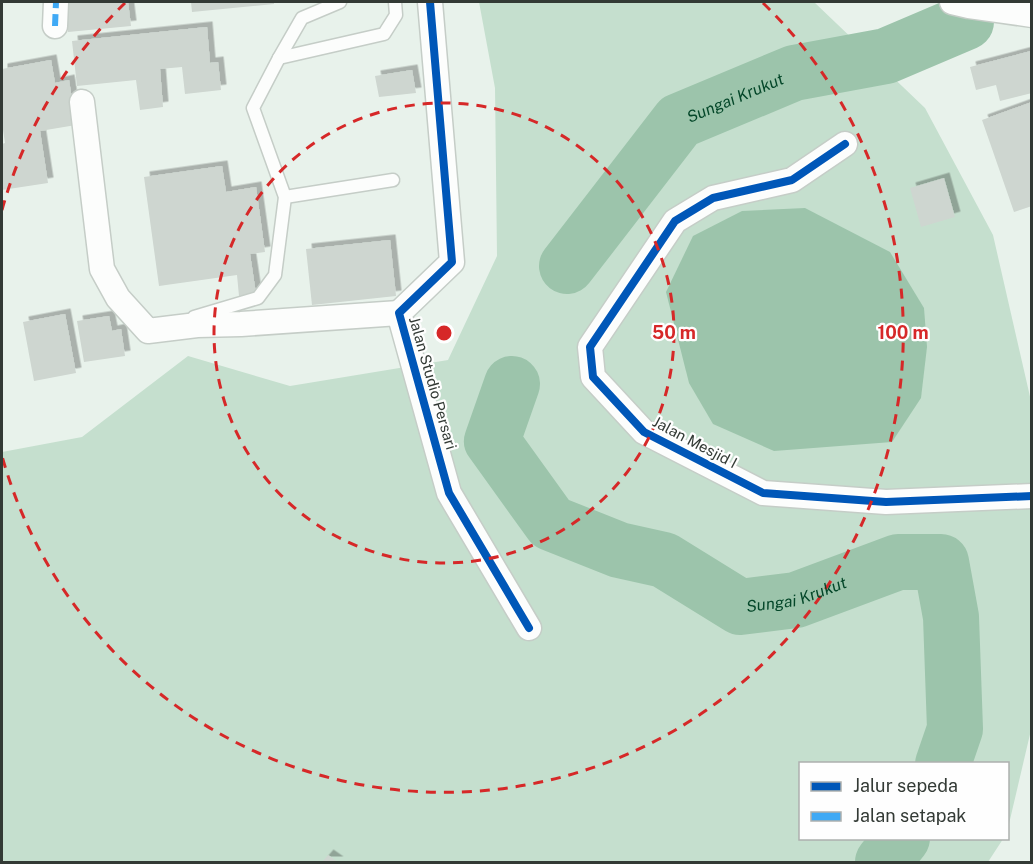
<svg xmlns="http://www.w3.org/2000/svg" width="1033" height="864" font-family="'Public Sans',sans-serif">
	<defs>
		<filter id="shadow"><feDropShadow dx="5.5" dy="-5.5" stdDeviation="0" flood-color="#0004"/></filter>
	</defs>
	<rect width="100%" height="100%" fill="#e8f2eb"/>
	<path fill="#c5dfce" d="M479,2H814L925,108L993,235L1031,401V730L1008,828V764H800V838L1003,839L988,862H2V452L82,437L188,356L290,386L448,360L497,256L495,88Z"/>
	<path fill="#9cc4ab" d="M805,208L890,252L924,308L927,347L921,398L892,442L774,451L713,424L689,383L666,292L693,236L742,211Z"/>
	<g fill="none" stroke-linecap="round" stroke-linejoin="round">
		<g stroke="#9cc4ab" stroke-width="56">
			<path id="s1" d="M567,266L679,121L794,73L886,56L966,22"/>
			<path id="s2" d="M512,384L492,441L551,523L619,550L664,560L740,607L796,600L898,562H941L951,617L955,729L943,764"/>
			<path d="M883,862L902,838"/>
		</g>
	</g>
	<g fill="#ced6d0" filter="url(#shadow)">
		<path d="M65,2H128L131,26L68,32Z"/>
		<path d="M191,2H274V4L192,12Z"/>
		<path d="M207,27L210,63L218,62L221,90L185,94L182,67L160,69L163,107L140,110L136,80L77,86L72,41Z"/>
		<path d="M1031,51L1032,93L1000,101L996,85L976,90L970,67Z"/>
		<path d="M51,60L55,83L69,80L76,125L40,131L48,183L2,190V144L5,143L2,123V69Z"/>
		<path d="M412,70L416,93L379,97L375,76Z"/>
		<path d="M1032,102V206L1014,212L982,120Z"/>
		<path d="M222,166L226,192L256,187L265,252L250,254L256,294L239,296L237,275L159,286L144,177Z"/>
		<path d="M944,178L955,217L921,227L910,188Z"/>
		<path d="M390,240L396,296L312,305L306,249Z"/>
		<path d="M65,314L76,373L34,381L23,322Z"/>
		<path d="M109,316L112,331L121,329L125,356L84,362L77,321Z"/>
		<path d="M328,855L338,862H322Z"/>
	</g>
	<g fill="none" stroke-linecap="round" stroke-linejoin="round">
		<g stroke="#c5cdc7" stroke-width="15">
			<g id="service">
				<path d="M279,58L384,34L396,15L395,2"/>
				<path d="M285,197L393,180"/>
				<path d="M194,317L258,298L275,275L285,197L253,108L279,58L302,18L340,2"/>
			</g>
		</g>
		<g stroke="#c5cdc7" stroke-width="27">
			<g id="minor">
				<path d="M430,2L452,262L399,313L449,493L529,628"/>
				<path d="M952,2L969,6L1032,15"/>
				<path d="M55,26L56,2"/>
				<path d="M82,102L102,269L118,298L148,331L197,325L241,324L399,313"/>
				<path d="M845,144L792,180L713,198L675,221L590,347L593,377L644,432L763,493L886,502L1032,496"/>
			</g>
		</g>
		<use href="#service" stroke="#fcfdfc" stroke-width="12"/>
		<use href="#minor" stroke="#fcfdfc" stroke-width="24"/>
		<path stroke="#3fa9f5" stroke-width="6" stroke-dasharray="12 6" stroke-linecap="butt" d="M55,26L56,2"/>
		<g stroke="#fefefe" stroke-width="11">
			<g id="cycleway">
				<path d="M430,2L452,262L399,313L449,493L529,628"/>
				<path d="M845,144L792,180L713,198L675,221L590,347L593,377L644,432L763,493L886,502L1032,496"/>
			</g>
		</g>
		<use href="#cycleway" stroke="#0057b8" stroke-width="8"/>
	</g>
	<g fill="none" stroke="#d62828" stroke-width="3" stroke-dasharray="10 8">
		<circle cx="444" cy="333" r="230"/>
		<path d="M2 210A459 459 0 0 1 125 3M763 3A459 459 0 1 1 2 456"/>
	</g>
	<g text-anchor="middle" dominant-baseline="central" stroke-width="4.5" stroke-linejoin="round" paint-order="stroke">
		<g font-size="15" fill="#333a35" stroke="#fefefe">
			<text transform="translate(433 383) rotate(74)">Jalan Studio Persari</text>
			<text transform="translate(695 442) rotate(28)">Jalan Mesjid I</text>
		</g>
		<g font-size="16" font-style="italic" fill="#044729" stroke="#fefefe">
			<text stroke="none"><textPath href="#s1" startOffset="244">Sungai Krukut</textPath></text>
			<text stroke="none"><textPath href="#s2" startOffset="428">Sungai Krukut</textPath></text>
		</g>
	</g>
	<circle cx="444" cy="333" r="9" fill="#d62828" stroke="#fefefe" stroke-width="3"/>
	<g font-size="18" text-anchor="middle" font-weight="bold" fill="#d62828" stroke="#fefefe" stroke-width="4.5" stroke-linejoin="round" paint-order="stroke">
		<text x="674" y="339">50 m</text>
		<text x="903" y="339">100 m</text>
	</g>
	<rect width="1033" height="864" fill="none" stroke="#333a35" stroke-width="6"/>
	<rect x="799" y="762" width="210" height="78" fill="#fefefe" stroke="#adb0ae" stroke-width="1.5"/>
	<rect x="811" y="782" width="30" height="9" fill="#0057b8" stroke="#adb0ae" stroke-width="1.5"/>
	<text x="853" y="792" font-size="18" fill="#333a35">Jalur sepeda</text>
	<rect x="811" y="812" width="30" height="9" fill="#3fa9f5" stroke="#adb0ae" stroke-width="1.5"/>
	<text x="853" y="822" font-size="18" fill="#333a35">Jalan setapak</text>
</svg>
